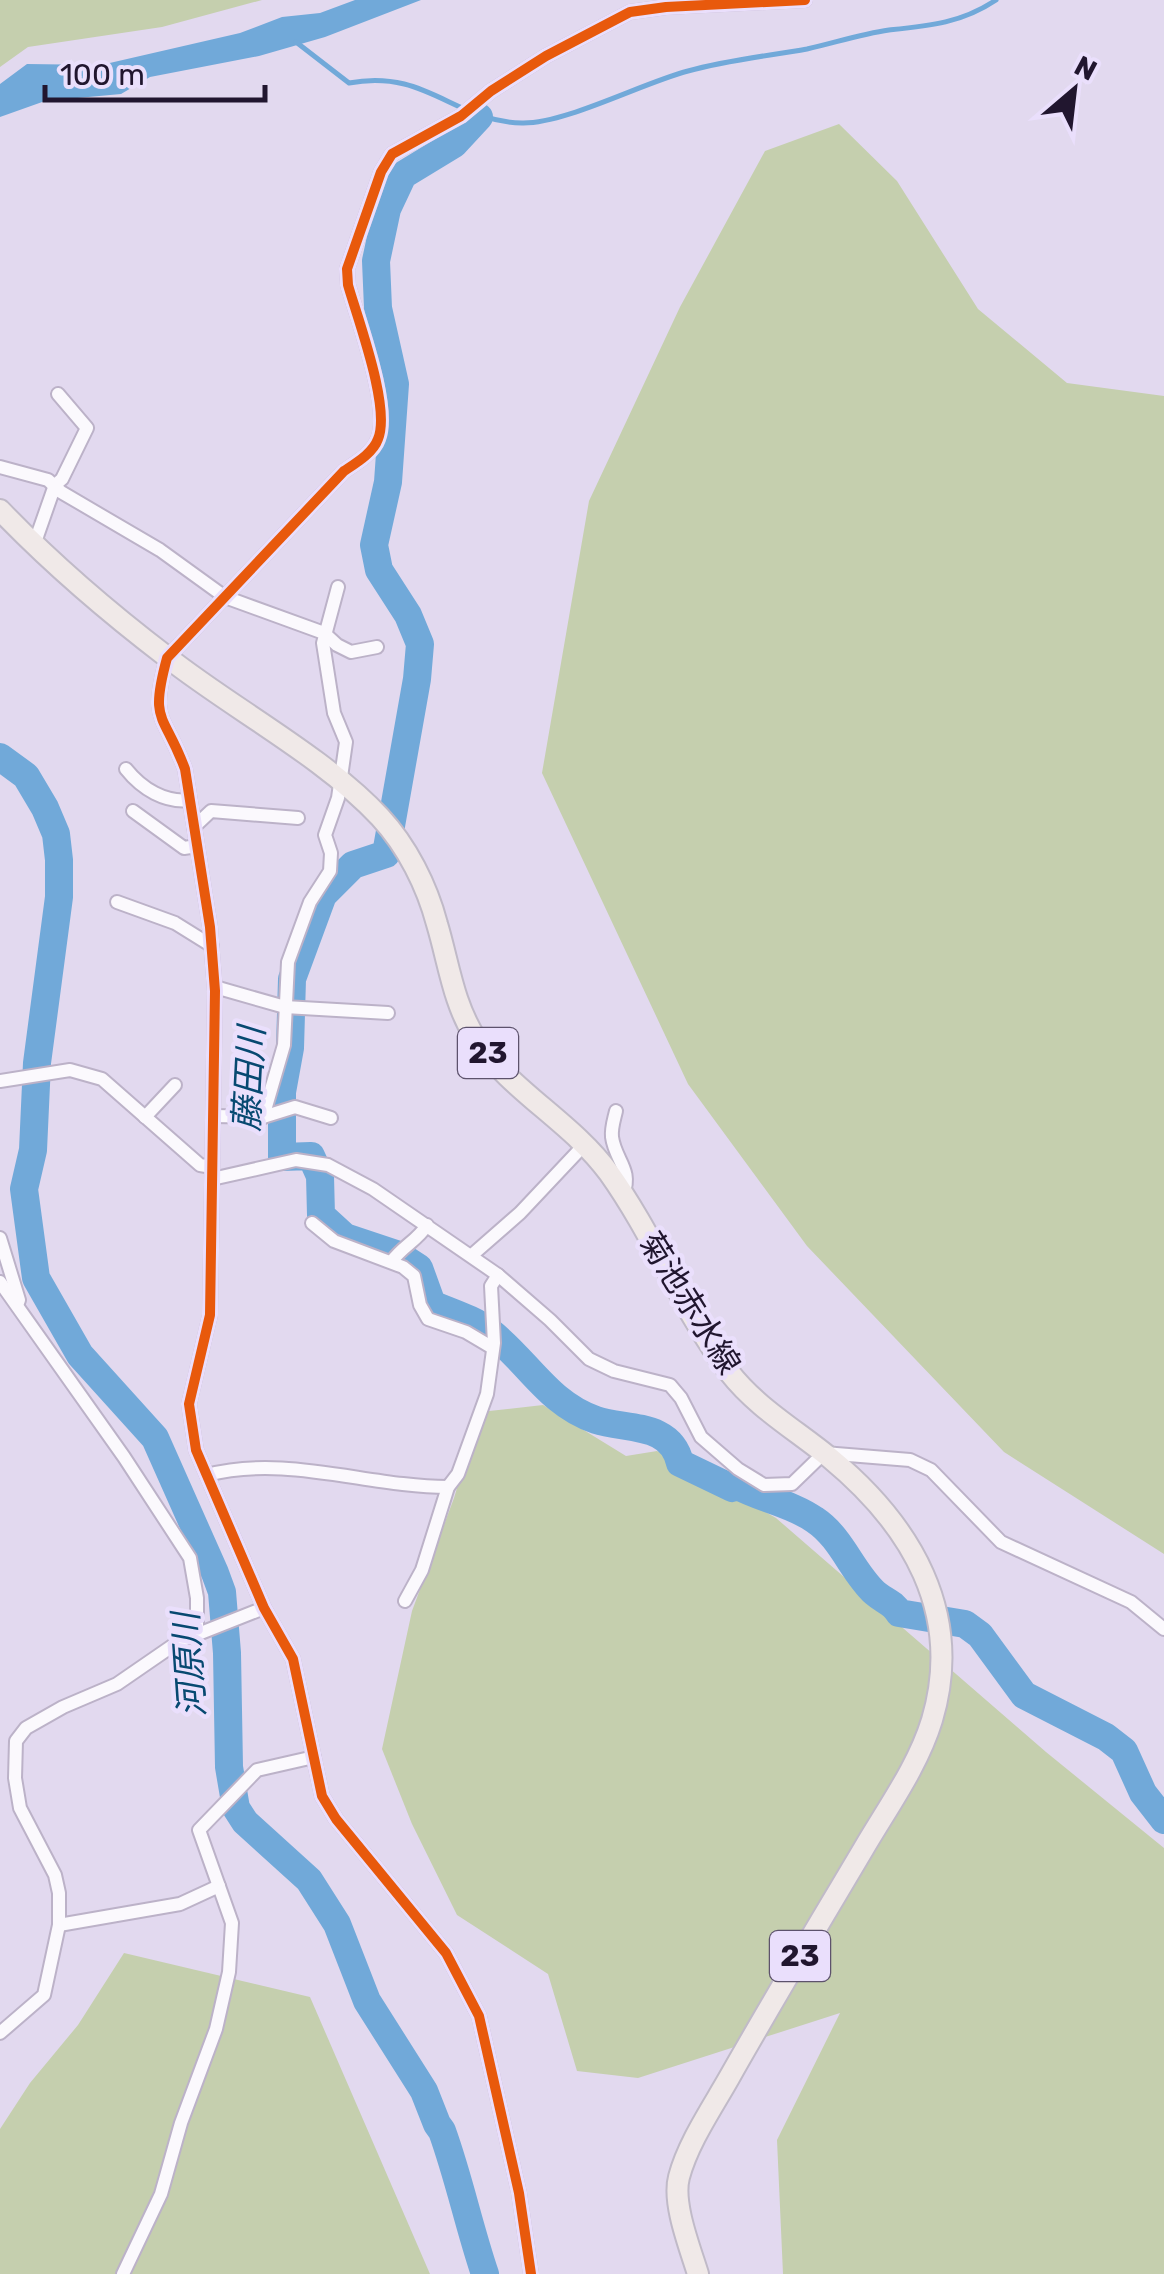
<svg xmlns="http://www.w3.org/2000/svg" width="1164" height="2274" font-family="Rubik,'Noto Sans JP',sans-serif">
	<rect width="100%" height="100%" fill="#e2d9ef"/>
	<g fill="#c5cfae">
		<path d="M0,0H262L162,27L28,47L0,67Z"/>
		<path d="M839,124L897,181L978,309L1067,383L1164,396V1554L1004,1452L807,1246L688,1084L542,773L589,501L680,307L765,151Z"/>
		<path d="M543,1405L626,1456L657,1451L776,1518L1046,1752L1164,1848V2274H783L777,2140L840,2013L638,2078L577,2071L548,1974L457,1915L412,1824L382,1749L412,1611L454,1498L480,1412Z"/>
		<path d="M124,1953L310,1997L430,2274H0V2129L30,2083L78,2025Z"/>
	</g>
	<path fill="#71a9d9" d="M355,0H421L325,37L259,56L150,77L121,94L45,101L0,117V84L27,64L101,65L240,33L282,17L320,13Z"/>
	<g fill="none" stroke-linecap="round" stroke-linejoin="round">
		<path stroke="#71a9d9" stroke-width="5" d="M296,42L349,83C426,68 454,122 522,123C565,124 642,83 688,71C727,60 767,56 807,49C834,43 861,34 889,30C929,26 962,23 996,0"/>
		<g stroke="#71a9d9" stroke-width="28">
			<path d="M479,117L454,144L403,175L387,209L376,261L378,308L395,384L388,482L374,545L379,570L408,615L420,644L417,679L386,854L353,865L323,895L292,979L290,1048L282,1092V1157L311,1156L320,1176L321,1215L345,1237L399,1255L419,1268L432,1304C450,1312 474,1319 489,1331C527,1360 548,1404 596,1420C626,1430 671,1422 680,1463L732,1488L736,1485C761,1499 791,1503 815,1520C842,1538 852,1572 875,1593C884,1601 893,1602 899,1613L965,1624L980,1635L1024,1695L1106,1737L1124,1751L1143,1793L1164,1820"/>
			<path d="M0,757L26,776L45,808L56,834L59,860V897L37,1063L33,1150L24,1189L36,1278L80,1355L155,1438L215,1573L222,1592L227,1653L229,1767L236,1808L245,1822L309,1880L337,1924L367,2001L424,2091L437,2124L442,2131C459,2178 469,2227 485,2274"/>
		</g>
		<g stroke="#bcb2c8" stroke-width="16">
			<g id="street">
				<path d="M0,467L48,480L61,492L160,550L225,597L324,633L337,645L351,652L377,647"/>
				<path d="M34,545L55,485L62,479L87,428L58,394"/>
				<path d="M126,769C142,789 165,803 190,800"/>
				<path d="M133,811L184,848L197,846"/>
				<path d="M194,827L211,811L298,818"/>
				<path d="M117,902L175,923L212,946"/>
				<path d="M215,987L285,1007L388,1013"/>
				<path d="M0,1081L70,1070L102,1079L200,1165L212,1167"/>
				<path d="M616,1111C614,1120 611,1128 612,1137C615,1160 633,1170 623,1194"/>
				<path d="M213,1116L263,1117L284,1045L288,962L310,902L330,871L331,853L325,835L338,798L346,742L334,713L323,643L338,587"/>
				<path d="M145,1117L175,1085"/>
				<path d="M263,1117L295,1107L331,1118"/>
				<path d="M212,1179L296,1160L328,1165L373,1189L498,1275L550,1320L589,1359L614,1371L670,1385L681,1398L701,1437L738,1469L764,1485L792,1484L824,1453L910,1460L931,1470L1001,1542L1131,1602L1164,1629"/>
				<path d="M312,1223L334,1241L403,1267L414,1276L420,1305L428,1319L466,1332L493,1348"/>
				<path d="M0,1238L19,1300L17,1305"/>
				<path d="M472,1255L520,1213L585,1144"/>
				<path d="M392,1261C403,1246 418,1240 427,1225"/>
				<path d="M0,1282L124,1457L190,1558L197,1598V1634"/>
				<path d="M207,1475C286,1454 369,1487 448,1487"/>
				<path d="M405,1601L422,1570L448,1487L458,1474L487,1394L494,1343L491,1286L498,1275"/>
				<path d="M59,1925L180,1904L219,1886"/>
				<path d="M0,2033L44,1995L59,1925V1893L55,1875L20,1808L15,1778L16,1741L26,1728L63,1707L117,1684L178,1642L264,1608"/>
				<path d="M123,2274L161,2194L181,2123L216,2029L229,1972L232,1923L199,1830L257,1770L314,1757"/>
				<path d="M531,2274L519,2193L479,2016L446,1953L336,1819L322,1796L293,1659L264,1608L196,1450L189,1404L210,1315L215,991L210,927L185,769C164,712 149,724 167,658L344,471C356,463 373,453 378,439C391,408 358,320 348,285L347,269L381,172L392,154L461,116L491,91L546,56L630,12L666,7L805,0"/>
			</g>
		</g>
		<g stroke="#c0bac8" stroke-width="24">
			<path id="primary" d="M0,510C51,563 108,612 167,657C233,709 323,756 380,817C407,846 427,886 437,924C449,964 453,1003 476,1039C510,1091 572,1122 609,1173C654,1236 682,1310 729,1372C757,1408 796,1430 830,1458C911,1525 964,1613 932,1720C918,1766 888,1807 864,1848C819,1924 773,2000 729,2078C712,2108 688,2143 679,2177C672,2203 690,2248 698,2274"/>
		</g>
		<use href="#street" stroke="#fbf9fd" stroke-width="12"/>
		<use href="#primary" stroke="#f0e9e8" stroke-width="20"/>
		<g stroke="#eadffc" stroke-width="16">
			<path id="cycleway" d="M531,2274L519,2193L479,2016L446,1953L336,1819L322,1796L293,1659L264,1608L196,1450L189,1404L210,1315L215,991L210,927L185,769C164,712 149,724 167,658L344,471C356,463 373,453 378,439C391,408 358,320 348,285L347,269L381,172L392,154L461,116L491,91L546,56L630,12L666,7L805,0"/>
		</g>
		<use href="#cycleway" stroke="#e8590c" stroke-width="10"/>
	</g>
	<g text-anchor="middle" dominant-baseline="central" stroke-width="9" stroke-linejoin="round" paint-order="stroke">
		<g fill="#eadffc" stroke="#5d526c" stroke-width="2.5">
			<rect x="458" y="1028" width="60" height="50" rx="8"/>
			<rect x="770" y="1931" width="60" height="50" rx="8"/>
		</g>
		<g font-size="30" font-weight="bold" fill="#21162f">
			<text x="488" y="1053">23</text>
			<text x="800" y="1956">23</text>
		</g>
		<g font-size="32" fill="#21162f" stroke="#eadffc">
			<text transform="translate(690 1303) rotate(58)">菊池赤水線</text>
		</g>
		<g font-size="35" font-style="italic" fill="#074971" stroke="#eadffc">
			<text transform="translate(249 1079) rotate(-87)">藤田川</text>
			<text transform="translate(189 1665) rotate(-94)">河原川</text>
		</g>
	</g>
	<g transform="translate(1074 90) rotate(28)" stroke="#eadffc" stroke-width="8" paint-order="stroke">
	<path d="M0-8L18 38L0 25L-18 38Z" fill="#21162f"/>
	<text y="-15" font-size="28" font-weight="bold" text-anchor="middle" fill="#21162f">N</text>
	</g>
	<path d="M45 85v15h220v-15" fill="none" stroke="#21162f" stroke-width="5"/>
	<text x="60" y="85" font-size="30" fill="#21162f" stroke="#eadffc" stroke-width="8" paint-order="stroke">100 m</text>
</svg>
